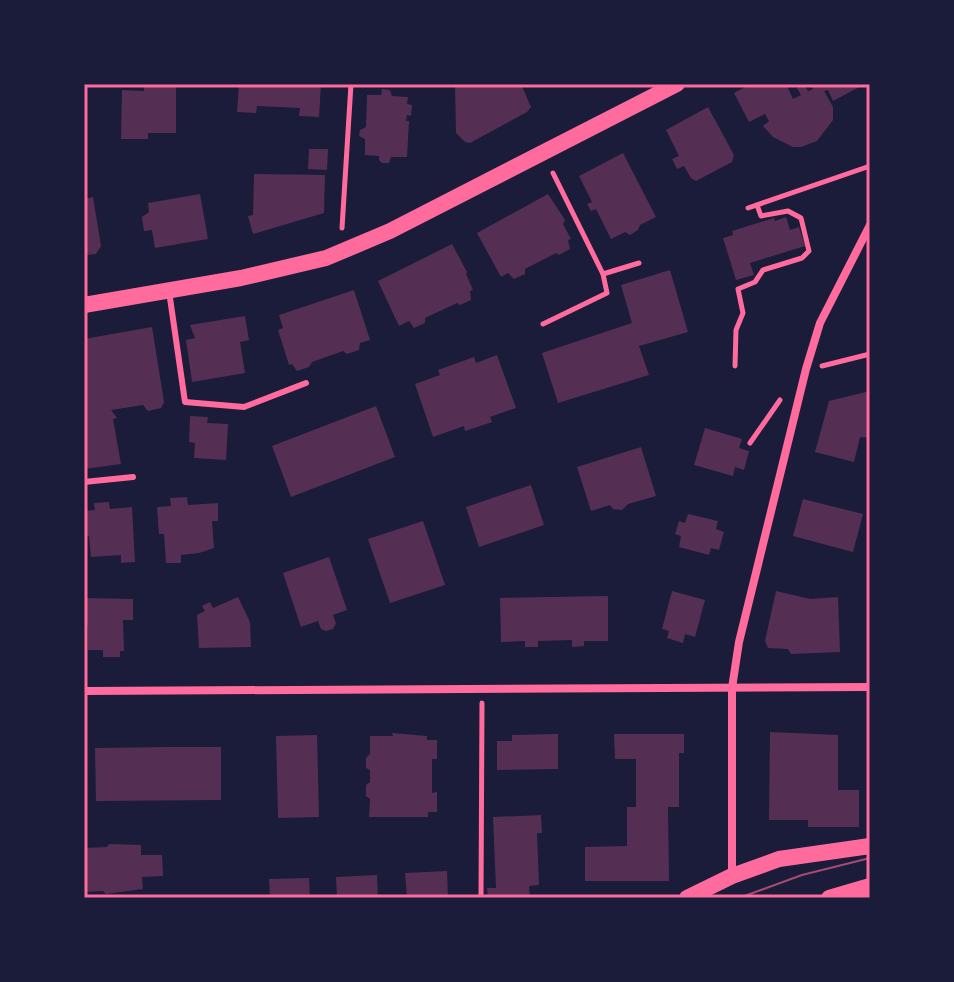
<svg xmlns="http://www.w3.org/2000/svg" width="954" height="982" font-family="'Source Sans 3',sans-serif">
	<rect width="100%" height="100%" fill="#1b1b3a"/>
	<g fill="#542f53">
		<path d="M144,84H176V133H148V139H121L122,90L144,91Z"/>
		<path d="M239,84H321L319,117L299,116L300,108L279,107L257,106L256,113L237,112Z"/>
		<path d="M455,84H521L531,107L527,112L470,143L465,142L456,133Z"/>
		<path d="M751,84H786L793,99L801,95L797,88L804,84L808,91L813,89L810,84H865L833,101L828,90L824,91L833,107V120L817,141L801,147H793L773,137L763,126L769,121L765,114L749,122L734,93Z"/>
		<path d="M382,89L390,90L392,96L408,97L407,104L412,105L411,116L407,115L406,121H409L407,157H391L389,163H382L379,160V156L365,155V139L359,136L360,130L366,127L367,95H381Z"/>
		<path d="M708,107L734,155L732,162L696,181L691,178L684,166L677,169L672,159L679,156L666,130Z"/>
		<path d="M309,149H328L327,170L308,169Z"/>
		<path d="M623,153L656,217L640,225L638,230L630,235L625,232L611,239L596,209L591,211L587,204L592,202L579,176Z"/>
		<path d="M254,174L325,175L324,213L253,234L248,216L253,215Z"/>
		<path d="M200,194L208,239L155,248L152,230L144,231L142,217L149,212L148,203Z"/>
		<path d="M548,194L565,220L563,224L571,239L568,240L570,249L559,255L556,253L525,269V274L514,279L508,273L501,277L477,233Z"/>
		<path d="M93,197L101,246L96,254L85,255L84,199Z"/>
		<path d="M786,217L790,230L799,227L805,246L750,263L754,275L736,280L723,238L733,235L732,231L774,218L775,221Z"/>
		<path d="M452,244L467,272L466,274L473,290L470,291L471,300L460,305L457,303L425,318V323L414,328L409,321L399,326L378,281Z"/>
		<path d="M670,270L688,332L639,346L649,375L558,403L542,353L632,323L621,285Z"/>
		<path d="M354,290L370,340L360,343L359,350L347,354L343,351L312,362L309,367L297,371L292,364L289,365L278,330L283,328L279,315Z"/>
		<path d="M245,316L249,340L240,342L245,373L192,382L186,340L195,338L190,325Z"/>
		<path d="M152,327L164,402L161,408L148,411L143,405L111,410L117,418L113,419L121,464L84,469V339Z"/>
		<path d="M497,355L516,408L490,417L492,422L465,431L464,426L433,437L415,384L440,375L438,370L474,357L476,363Z"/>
		<path d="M870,391V438L860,437L854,462L815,452L829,401Z"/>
		<path d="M376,406L395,457L291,497L272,446Z"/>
		<path d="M190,416L208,417L207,423L228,424L226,460L194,458L195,443L189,442Z"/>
		<path d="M705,428L742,439L739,448L749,451L744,470L735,467L733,476L694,465Z"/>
		<path d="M641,447L656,496L628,504L622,510L613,509L610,505L591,511L577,467Z"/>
		<path d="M531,485L544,525L479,547L466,507Z"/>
		<path d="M187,497L188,505L218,503V521H212L214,548L199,553L181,555V563H166L164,534H159L157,507L171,506L170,498Z"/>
		<path d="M803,499L863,514L853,552L793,536Z"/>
		<path d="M109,502L110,509L132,507L135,562L121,563V555L91,557L89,536H84V511L95,510L94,503Z"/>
		<path d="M688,514L718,521L716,529L724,532L719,550L711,548L709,555L679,547L681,536L675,534L679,521L685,523Z"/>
		<path d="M423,521L445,585L390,603L368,539Z"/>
		<path d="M329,557L347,610L333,615L336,623L333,629L326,631L321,629L318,621L301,627L283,573Z"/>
		<path d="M672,591L705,600L695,637L685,634L683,643L667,638L669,631L662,629Z"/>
		<path d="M776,591L810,599L838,597L840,652L791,654L788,649L768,648L765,641Z"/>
		<path d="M608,596V641H584V646L572,647V640L538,641V647H525V641L501,642L500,598Z"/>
		<path d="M238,597L250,622L251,647L199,648L197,615L205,611L202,606L210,602L213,608Z"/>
		<path d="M84,598L133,599V620H123L124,651H120V657H103V650H88V625H84Z"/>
		<path d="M770,732L838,735V790H859V827H808V820H769Z"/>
		<path d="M392,733L427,736V740H437V759H432V793L437,792V812H428V817H369L370,799L366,796V785L370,782V770L366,768V758L370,754V736H393Z"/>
		<path d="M558,734V769L497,770V741H512V735Z"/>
		<path d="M614,734H684V753H679V807H668L669,881H585V847L627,846V807H636V759H615Z"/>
		<path d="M317,735L319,817L278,818L276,736Z"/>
		<path d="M170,747H221V800L96,801L95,748Z"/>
		<path d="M541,815L542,833H537L539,885L529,886L530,898H488L487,888H496L493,817Z"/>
		<path d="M109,844L141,845V855H162L163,876L142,877L143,889L106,894L103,891L84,892V848L107,847Z"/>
		<path d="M447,871L448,898H407L405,873Z"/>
		<path d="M377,875L378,898H337L336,877Z"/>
		<path d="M309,878L310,898H270L269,879Z"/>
	</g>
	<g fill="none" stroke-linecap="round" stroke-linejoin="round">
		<g stroke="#ff6b9d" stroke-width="5">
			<path d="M748,208L870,166"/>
			<path d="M342,228L351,84"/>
			<path d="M603,274L639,263"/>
			<path d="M543,324L607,293L603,274L553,173"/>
			<path d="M735,366L736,330L743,313L738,289L755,282L763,270L802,258L809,251L801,218L788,211L761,216L757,205"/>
			<path d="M822,366L870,354"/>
			<path d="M750,443L780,400"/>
			<path d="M481,898L482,703"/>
		</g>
		<g stroke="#ff6b9d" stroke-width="6">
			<path d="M169,291L185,402L244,407L306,383"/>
			<path d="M84,482L133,477"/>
		</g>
		<g stroke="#ff6b9d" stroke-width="8">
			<path d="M84,691L870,687"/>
			<path d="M732,876V688L739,642L806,369L820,323L870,225"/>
		</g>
		<g stroke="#ff6b9d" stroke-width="16">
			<path d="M84,305L241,278L326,258L390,231L677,84"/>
			<path d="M687,898L732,876L779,859L870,846"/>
			<path d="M829,898L870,886"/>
		</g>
		<path stroke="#a44b75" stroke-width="2" d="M739,898L802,875L870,858"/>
	</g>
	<rect width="954" height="982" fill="none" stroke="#1b1b3a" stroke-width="172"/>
	<rect x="86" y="86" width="782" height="810" fill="none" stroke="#ff6b9d" stroke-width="3"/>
</svg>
